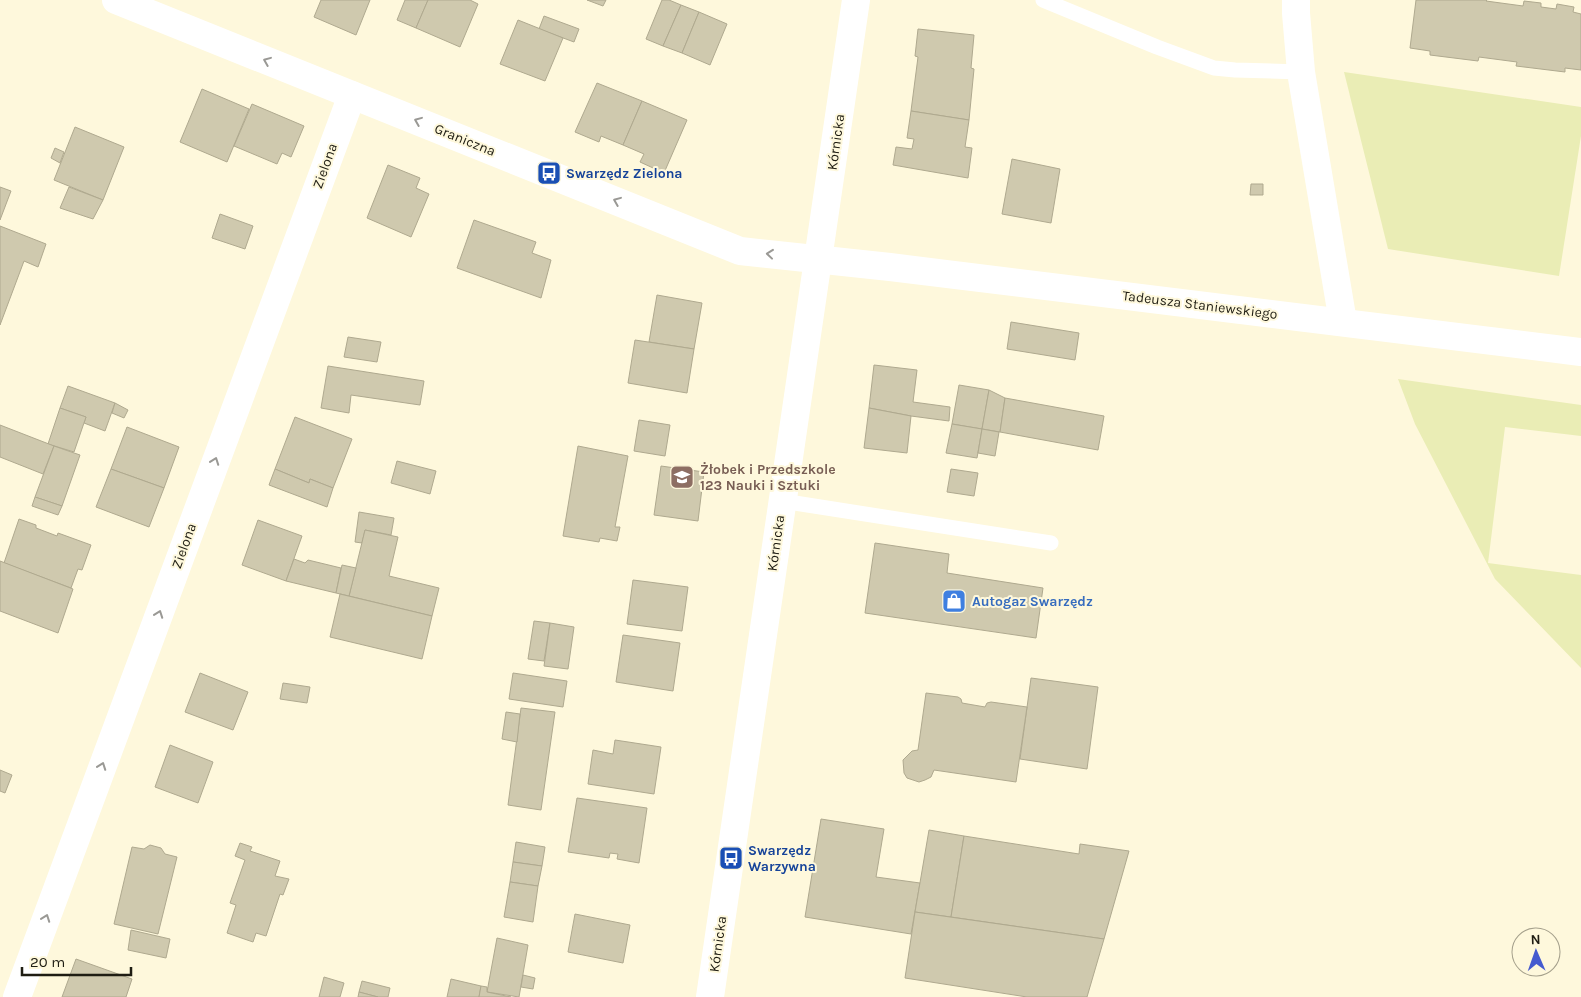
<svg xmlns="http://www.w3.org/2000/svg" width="1581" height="997" font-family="Karla,sans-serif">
	<rect width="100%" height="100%" fill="#fef8dc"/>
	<g fill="#eaedb5">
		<path d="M1344,72L1581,107V136L1559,276L1388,249Z"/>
		<path d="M1398,379L1581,405V436L1505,427L1488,563L1581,575V668L1495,579L1415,424Z"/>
	</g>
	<g fill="#cfc9ae" stroke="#afa98f">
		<path d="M321,0H370L356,35L314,17Z"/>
		<path d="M405,0H428L416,28L397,20Z"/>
		<path d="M428,0H470L478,4L460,47L416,28Z"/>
		<path d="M587,0H606L603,6Z"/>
		<path d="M662,0H669L681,5L663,46L646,39Z"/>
		<path d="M1416,0H1487L1486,1L1523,6L1524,1L1541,3V7L1556,9L1557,4L1574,7L1573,12L1581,14V70L1565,68V72L1516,66L1517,62L1479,57L1478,61L1430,55V51L1410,48Z"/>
		<path d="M681,5L699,12L682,53L663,46Z"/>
		<path d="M699,12L727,24L710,65L682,53Z"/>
		<path d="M544,16L579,29L574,42L539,29Z"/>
		<path d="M518,20L563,38L545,81L500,64Z"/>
		<path d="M918,29L974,35L971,68L974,69L969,120L911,111L918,57L915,56Z"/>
		<path d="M597,83L642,101L623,145L601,136L599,142L575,132Z"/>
		<path d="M202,89L249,109L227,162L180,142Z"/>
		<path d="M642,101L687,120L664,173L640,162L644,154L623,145Z"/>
		<path d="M252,104L304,126L291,157L282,153L277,164L234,146Z"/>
		<path d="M911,111L969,120L965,147L972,148L968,178L893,165L896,147L912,149L914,139L907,138Z"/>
		<path d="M75,127L124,147L103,200L54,180Z"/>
		<path d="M55,148L64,152L60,163L51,158Z"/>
		<path d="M1012,159L1060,169L1051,223L1002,214Z"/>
		<path d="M388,165L420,178L416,188L429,194L411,237L367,218Z"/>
		<path d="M1251,184H1263V195H1250Z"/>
		<path d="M0,187L11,191L0,220Z"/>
		<path d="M69,187L103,200L93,219L60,208Z"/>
		<path d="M220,214L253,226L245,249L212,238Z"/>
		<path d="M474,220L536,242L532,253L551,260L541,298L457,268Z"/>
		<path d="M0,226L46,244L38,267L24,261L0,325Z"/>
		<path d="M657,295L702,303L694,349L649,342Z"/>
		<path d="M1011,322L1079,333L1075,360L1007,349Z"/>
		<path d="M348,337L381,342L377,362L344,357Z"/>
		<path d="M635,340L694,349L687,393L628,383Z"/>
		<path d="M874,365L917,370L913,402L950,407L949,421L911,416L869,408Z"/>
		<path d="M328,366L424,381L420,405L351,395L349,413L321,408Z"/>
		<path d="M959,385L989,390L982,429L952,424Z"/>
		<path d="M68,386L115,403L105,431L84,423L86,417L60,408Z"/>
		<path d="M989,390L1005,398L1000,432L982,429Z"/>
		<path d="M1005,398L1104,416L1098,450L1000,432Z"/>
		<path d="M115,403L128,410L124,418L112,413Z"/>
		<path d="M60,408L86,417L74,452L48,444Z"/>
		<path d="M869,408L911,416L907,453L864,448Z"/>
		<path d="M295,417L352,439L333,488L310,479L309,483L275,469Z"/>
		<path d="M639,420L670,425L665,456L634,451Z"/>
		<path d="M952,424L982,429L977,458L946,453Z"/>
		<path d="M0,425L54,446L43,474L0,457Z"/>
		<path d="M127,427L179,447L164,488L111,469Z"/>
		<path d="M982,429L999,432L995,456L978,453Z"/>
		<path d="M54,446L80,455L62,506L35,497Z"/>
		<path d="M578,446L628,456L615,527H620L617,541L600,538L599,542L563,536Z"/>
		<path d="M397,461L436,471L430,494L391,483Z"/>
		<path d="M661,466L704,472L698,521L654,515Z"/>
		<path d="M111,469L164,488L149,527L96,507Z"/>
		<path d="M275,469L309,483L310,479L333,488L327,507L269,485Z"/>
		<path d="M951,469L978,473L974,496L947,492Z"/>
		<path d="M35,497L62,506L58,515L32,506Z"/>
		<path d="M359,512L394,518L391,535L365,530L362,543L355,542Z"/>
		<path d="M19,519L36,525V528L57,536L58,533L91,545L82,570L78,569L71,588L4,563Z"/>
		<path d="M258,520L302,536L286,581L242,565Z"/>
		<path d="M365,530L398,537L389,576L439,588L432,616L349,596Z"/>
		<path d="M875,543L949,554L947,573L1043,588L1036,638L865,613Z"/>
		<path d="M294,559L305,563L308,560L341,568L336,593L286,581Z"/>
		<path d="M0,561L73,589L58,633L0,611Z"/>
		<path d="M342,565L356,568L349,596L336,593Z"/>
		<path d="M633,580L688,587L682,631L627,624Z"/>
		<path d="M340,594L432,616L422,659L330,637Z"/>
		<path d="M534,621L550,623L544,661L528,659Z"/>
		<path d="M550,623L574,627L568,669L544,666Z"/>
		<path d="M623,635L680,643L673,691L616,682Z"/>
		<path d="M200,673L248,692L233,730L185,712Z"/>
		<path d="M513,673L567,681L563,707L509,699Z"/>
		<path d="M1031,678L1098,687L1087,769L1020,759Z"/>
		<path d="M283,683L310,687L307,703L280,699Z"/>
		<path d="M926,693L958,697L961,699L962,703L985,707L987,703L991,702L1027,707L1016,782L934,770L931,777L925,780L919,782L907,778L904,773L903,760L912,751L918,750Z"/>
		<path d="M521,708L555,712L541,810L508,805Z"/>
		<path d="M506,712L520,714L517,742L502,739Z"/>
		<path d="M615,740L661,747L654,794L588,784L593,750L613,754Z"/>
		<path d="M170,745L213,762L198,803L155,787Z"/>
		<path d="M0,770L12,775L5,793L0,791Z"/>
		<path d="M577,798L647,808L639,863L617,859L618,854L610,853L609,858L568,852Z"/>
		<path d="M821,819L884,829L876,877L920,883L911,934L805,917Z"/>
		<path d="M929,830L964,836L951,917L915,912Z"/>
		<path d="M964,836L1079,854L1080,844L1129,851L1104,939L951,917Z"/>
		<path d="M516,842L545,847L542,866L513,862Z"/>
		<path d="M240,843L252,847L250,851L280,861L275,876L289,879L283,895L280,894L266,936L256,933L253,942L227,933L236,905L230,903L245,860L235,856Z"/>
		<path d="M150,845L161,848L165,854L177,857L158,934L114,924L132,847L144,849Z"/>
		<path d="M513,862L542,866L538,886L510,882Z"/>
		<path d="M510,882L538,886L533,922L504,917Z"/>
		<path d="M915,912L1104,939L1087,997H1027L905,978Z"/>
		<path d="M575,914L630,925L623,963L568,952Z"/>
		<path d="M131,930L170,939L166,958L128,950Z"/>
		<path d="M497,938L528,945L519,997L487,992Z"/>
		<path d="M76,959L132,979L126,997H62Z"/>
		<path d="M523,975L535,978L533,989L521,987Z"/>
		<path d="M324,977L344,983L340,997H319Z"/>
		<path d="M451,979L481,986L479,997H447Z"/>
		<path d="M362,981L390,988L388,997H378L359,992Z"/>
		<path d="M481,986L487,987V992L511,997H479Z"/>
		<path d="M359,992L378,997H358Z"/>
	</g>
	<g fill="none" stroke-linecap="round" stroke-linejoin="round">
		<g stroke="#fff" stroke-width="15">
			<path d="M1043,0L1157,47L1214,68L1235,70L1301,72"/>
			<path d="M782,501L1051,543"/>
		</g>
		<g stroke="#fff" stroke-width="28">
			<path d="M1296,0V13L1301,72L1343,322"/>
			<path d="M17,997L352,95"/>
		</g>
		<g stroke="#fff" stroke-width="28">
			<path d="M116,0L740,251L890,267L1581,352"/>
			<path d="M710,997L856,0"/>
		</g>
	</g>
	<defs><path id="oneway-chevron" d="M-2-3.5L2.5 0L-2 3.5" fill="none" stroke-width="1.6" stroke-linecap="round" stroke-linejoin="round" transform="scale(1.25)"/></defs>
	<g stroke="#9a9995">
		<use href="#oneway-chevron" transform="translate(267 61) rotate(-158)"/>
		<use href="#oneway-chevron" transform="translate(418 121) rotate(-158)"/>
		<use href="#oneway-chevron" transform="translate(617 201) rotate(-158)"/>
		<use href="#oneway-chevron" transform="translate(770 254) rotate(-174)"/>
		<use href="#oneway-chevron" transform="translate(215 461) rotate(-70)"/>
		<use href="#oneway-chevron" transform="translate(159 614) rotate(-70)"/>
		<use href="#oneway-chevron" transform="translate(102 766) rotate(-70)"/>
		<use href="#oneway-chevron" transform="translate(46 918) rotate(-70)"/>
	</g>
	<defs>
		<g id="bus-square" transform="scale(1.25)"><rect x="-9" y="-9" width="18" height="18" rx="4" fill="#1a4fb4" stroke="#fef8dc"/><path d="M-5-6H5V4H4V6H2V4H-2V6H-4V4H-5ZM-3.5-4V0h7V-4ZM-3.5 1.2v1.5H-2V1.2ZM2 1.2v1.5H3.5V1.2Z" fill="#fff"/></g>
		<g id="school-square" transform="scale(1.25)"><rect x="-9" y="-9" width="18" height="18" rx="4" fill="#8d6e63" stroke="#fef8dc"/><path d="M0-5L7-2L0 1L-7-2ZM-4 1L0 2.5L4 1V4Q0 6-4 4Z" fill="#fff"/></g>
		<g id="shop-square" transform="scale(1.25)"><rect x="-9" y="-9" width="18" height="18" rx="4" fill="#3f7fe0" stroke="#fef8dc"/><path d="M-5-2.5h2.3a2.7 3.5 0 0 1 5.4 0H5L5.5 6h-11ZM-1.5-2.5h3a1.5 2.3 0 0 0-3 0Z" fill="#fff"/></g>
	</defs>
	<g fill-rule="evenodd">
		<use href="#bus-square" x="549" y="173"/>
		<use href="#school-square" x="682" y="477"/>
		<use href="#shop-square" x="954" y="601"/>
		<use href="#bus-square" x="731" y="858"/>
	</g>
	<g text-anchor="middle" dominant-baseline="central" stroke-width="4" stroke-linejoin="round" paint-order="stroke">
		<g font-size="14" fill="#1f1d13" stroke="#fef8dc">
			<text transform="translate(465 140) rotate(22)">Graniczna</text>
			<text transform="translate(836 142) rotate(-82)">Kórnicka</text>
			<text transform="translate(325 166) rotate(-70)">Zielona</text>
			<text transform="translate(1200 305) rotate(7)">Tadeusza Staniewskiego</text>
			<text transform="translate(776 543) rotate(-82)">Kórnicka</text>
			<text transform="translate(184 546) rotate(-70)">Zielona</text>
			<text transform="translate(718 944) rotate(-82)">Kórnicka</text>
		</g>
		<g font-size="14" font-weight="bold" fill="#164399" stroke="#fef8dc" text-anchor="start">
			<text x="566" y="173">Swarzędz Zielona</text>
			<text x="748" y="850">Swarzędz<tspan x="748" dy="16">Warzywna</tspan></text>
		</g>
		<g font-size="14" font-weight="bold" fill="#785e54" stroke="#fef8dc" text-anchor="start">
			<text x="700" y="469">Żłobek i Przedszkole<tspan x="700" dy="16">123 Nauki i Sztuki</tspan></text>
		</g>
		<g font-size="14" font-weight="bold" fill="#366cbe" stroke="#fef8dc" text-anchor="start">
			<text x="972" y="601">Autogaz Swarzędz</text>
		</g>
	</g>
	<g transform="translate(1536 952) rotate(358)"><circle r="24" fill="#fef8dc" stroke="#a5a08c"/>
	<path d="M0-4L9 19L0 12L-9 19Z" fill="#455bcf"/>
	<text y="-8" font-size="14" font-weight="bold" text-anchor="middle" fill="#1f1d13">N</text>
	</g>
	<path d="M22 967v8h109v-8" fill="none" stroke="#1f1d13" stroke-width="2.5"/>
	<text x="30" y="967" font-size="15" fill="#1f1d13" stroke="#fef8dc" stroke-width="4" paint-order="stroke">20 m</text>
</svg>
